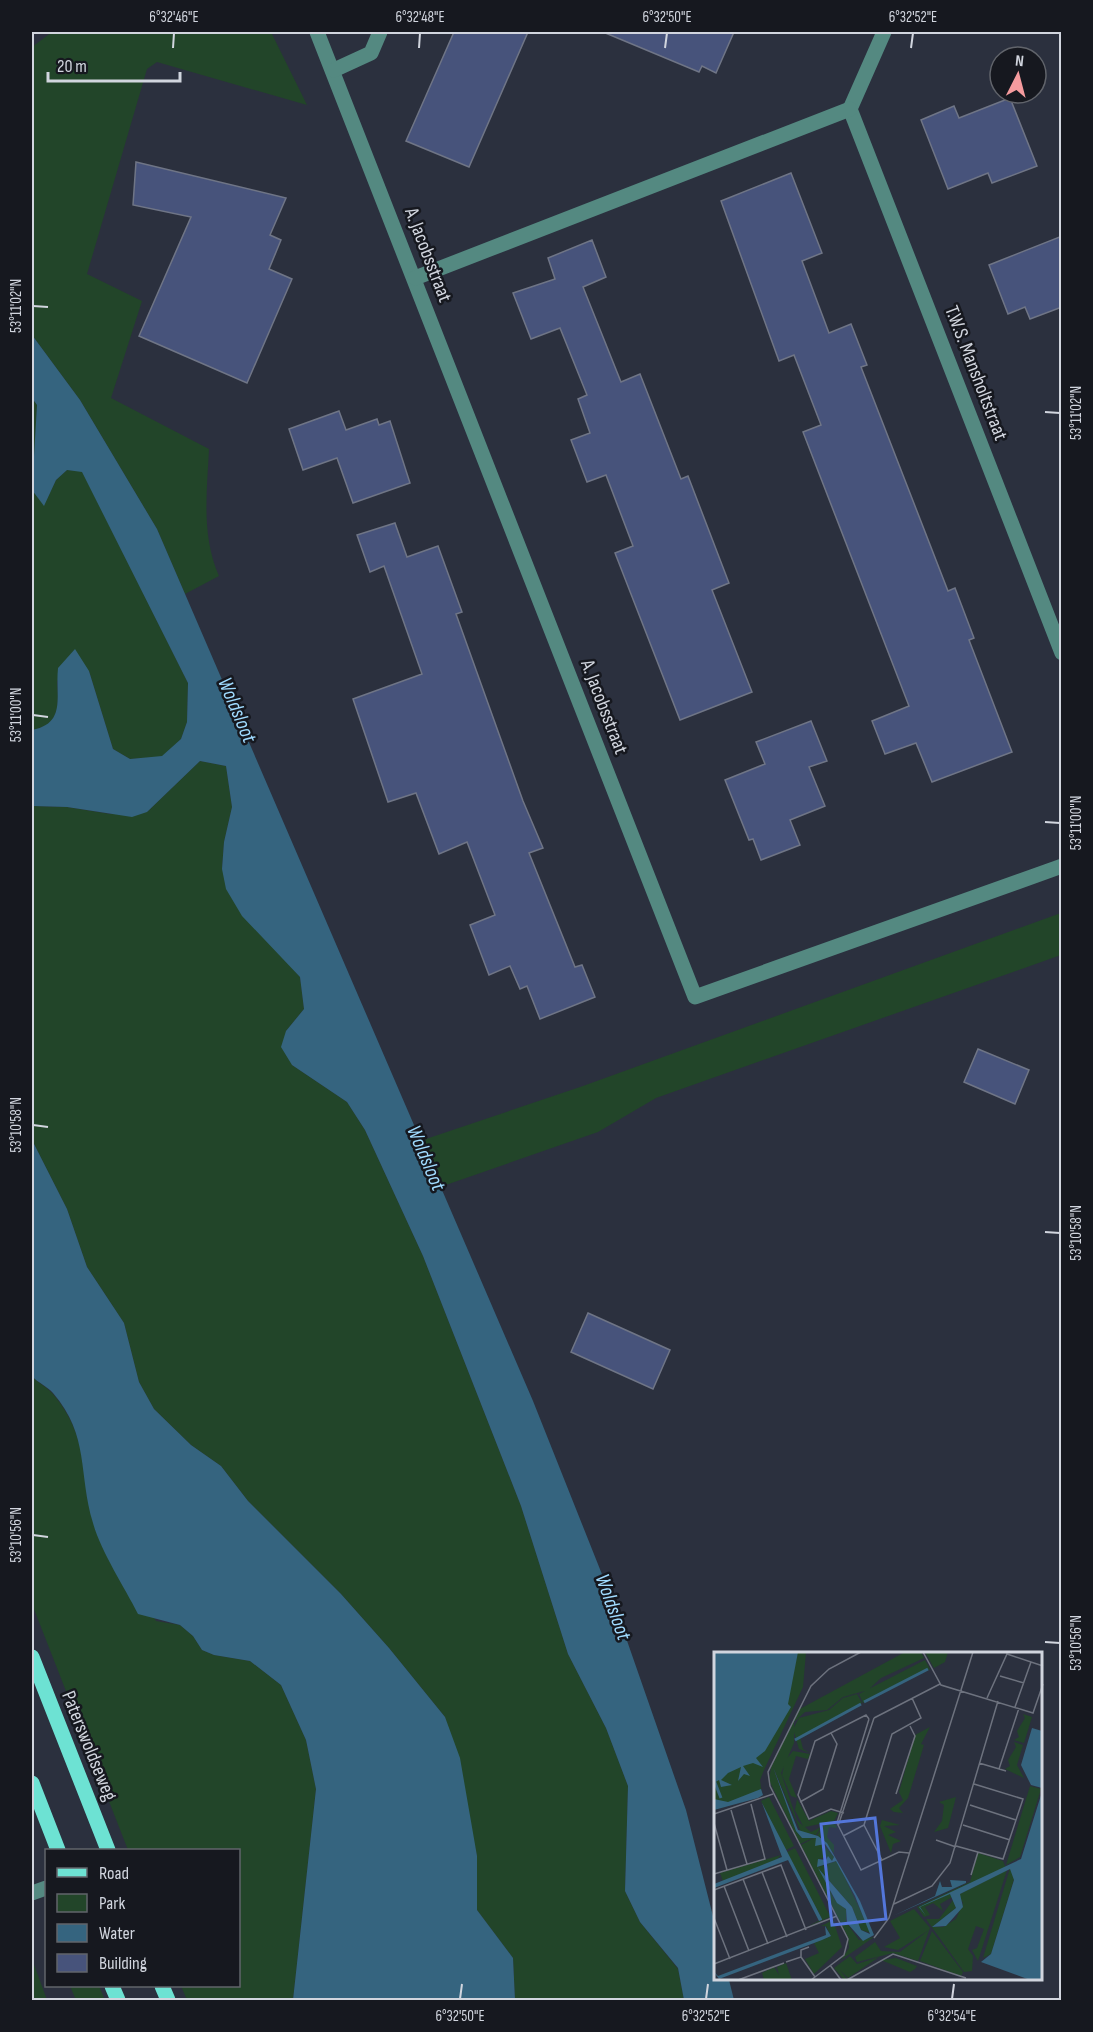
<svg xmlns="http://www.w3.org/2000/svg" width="1093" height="2032" font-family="'Sofia Sans Condensed',sans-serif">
	<rect width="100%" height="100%" fill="#2b303e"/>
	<g fill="#224529">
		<path d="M52,32H271L307,105L157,62L147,69L87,274L142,301L111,398L209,449C207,492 201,535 219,576L185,594L157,529L80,400L32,335V47Z"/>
		<path d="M32,398L37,405L34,472L32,484Z"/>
		<path d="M67,470L82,471L188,683L187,722L181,739L162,757L130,759L113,749L89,671L57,681C59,706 60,725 32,730V490L44,505L56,480Z"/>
		<path d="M200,761L226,766L232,807L224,842L222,869L273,946L300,977L304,1009L286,1031L292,1065L347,1102L365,1130L423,1256L521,1506L568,1654L606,1728L628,1786L625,1891L640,1922L678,1969L684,2000H515L513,1958L477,1910V1856L445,1717L389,1648L341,1594L248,1501L221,1466L191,1445L154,1409L139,1382L124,1323L87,1267L67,1209L32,1140V806L67,807L110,814L147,812Z"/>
		<path d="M1061,913V955L656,1098L598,1132L440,1187L420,1141L583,1086Z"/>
		<path d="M32,1376C38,1383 47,1387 53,1394C79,1424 85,1459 87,1498L156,1621L180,1625L193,1636L202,1650L214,1655L250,1661L281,1685L306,1740L316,1789L293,2000H187L181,1986H238V1850H128L32,1604Z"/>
		<path d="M32,1959L47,2000H32Z"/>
		<path d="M70,1986H99L105,2000H76Z"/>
	</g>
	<g fill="#35647f">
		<path d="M32,335L80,400L157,529L533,1401L617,1612L686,1810L715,1924V1980H729L734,2000H684L678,1968L640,1922L625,1891L628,1786L606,1728L568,1654L521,1506L423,1256L365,1130L347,1102L292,1065L281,1047L286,1031L304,1009L300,977L242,916L226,889L222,869L224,842L232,807L226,766L200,761L147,812L132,817L67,807L32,806V730C67,723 55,696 58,668L75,649L89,671L113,749L130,759L162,756L181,739L187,722L188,683L82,472L67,470L56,480L44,506L32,490L37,405L32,398Z"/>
		<path d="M32,1140L67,1209L87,1267L124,1323L139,1382L154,1409L191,1445L221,1466L248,1501L341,1594L389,1648L445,1717L460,1758L477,1856V1910L513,1958L515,2000H293L316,1789L306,1740L281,1685L250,1661L214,1655L202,1650L193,1636L180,1625L138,1614C124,1586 101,1552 93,1523C78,1474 90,1436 53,1393C47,1386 38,1383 32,1376Z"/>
	</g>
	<g fill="#47537b" stroke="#6f7586" stroke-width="1.5">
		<path d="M454,32H528L469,167L406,141Z"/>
		<path d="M603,32H734L716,73L702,66L699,72Z"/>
		<path d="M1010,98L1037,166L992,183L988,173L948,189L921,120L954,106L959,118Z"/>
		<path d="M136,162L286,198L270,235L281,240L269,269L292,279L247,383L139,336L191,217L133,205Z"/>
		<path d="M791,173L822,253L802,261L829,333L851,324L867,365L861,367L948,591L955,588L974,638L969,640L1012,752L932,782L916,743L885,754L872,721L909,706L803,432L821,425L794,355L779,361L721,201Z"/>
		<path d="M1062,236V307L1030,319L1025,307L1008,314L989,265Z"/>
		<path d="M592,240L606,277L583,287L621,382L640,374L681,479L688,476L729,583L712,590L752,692L680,720L615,553L633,546L606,475L587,482L571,440L590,433L578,399L587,395L560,328L531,339L513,293L555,279L548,258Z"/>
		<path d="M339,411L346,430L377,419L379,425L390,421L410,483L353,503L337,458L303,470L289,429Z"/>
		<path d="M395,523L407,557L438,546L462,612L456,614L523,801L543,848L529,853L575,967L582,965L595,997L540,1019L527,986L520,989L510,966L489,975L470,925L495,915L467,842L439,854L416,793L388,802L353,699L422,674L384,566L370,572L357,535Z"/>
		<path d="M811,721L827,761L809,767L825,806L790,820L800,845L761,860L753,839L749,840L725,780L765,764L756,742Z"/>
		<path d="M978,1049L1029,1070L1015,1104L964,1082Z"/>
		<path d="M588,1313L670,1350L653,1389L571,1352Z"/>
	</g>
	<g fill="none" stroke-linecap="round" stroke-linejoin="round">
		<g stroke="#548981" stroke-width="15">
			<path d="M317,32L695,997L1062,866"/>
			<path d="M884,32L850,109L1062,653"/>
			<path d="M334,70L371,53L380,32"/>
			<path d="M415,278L850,109"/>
			<path d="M32,1893L46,1888"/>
		</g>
		<g stroke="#6de2d3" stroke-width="15">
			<path d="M32,1657L108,1850"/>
			<path d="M32,1783L58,1850"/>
			<path d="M112,1986L118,2000"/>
			<path d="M162,1986L168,2000"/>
		</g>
	</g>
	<path fill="none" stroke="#d1d5de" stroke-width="2" d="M173,48L174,33M419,48L420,33M665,48L667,33M911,48L913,33M33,306L48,307M1045,412L1060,413M33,715L48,717M1045,822L1060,823M33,1125L48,1127M1045,1232L1060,1233M33,1535L48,1537M1045,1642L1060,1643M460,1999L462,1984M706,1999L708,1984M952,1999L954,1984"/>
	<g text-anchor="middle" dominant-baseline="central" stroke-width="5" stroke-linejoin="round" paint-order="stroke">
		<g font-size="20" fill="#d1d5de" stroke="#16181f">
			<text transform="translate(428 255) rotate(69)">A. Jacobsstraat</text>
			<text transform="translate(976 373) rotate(69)">T.W.S. Mansholtstraat</text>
			<text transform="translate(604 707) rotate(69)">A. Jacobsstraat</text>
			<text transform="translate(89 1746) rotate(68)">Paterswoldseweg</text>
		</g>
		<g font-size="21" font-style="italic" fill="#a0dbff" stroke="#16181f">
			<text transform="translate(237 710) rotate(67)">Woldsloot</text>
			<text transform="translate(426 1158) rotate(67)">Woldsloot</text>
			<text transform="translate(613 1607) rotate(70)">Woldsloot</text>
		</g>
	</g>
	<g transform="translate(714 1652)">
		<rect width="328" height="328" fill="#2b303e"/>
		<path d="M0,0H92L89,35L50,118L46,128L48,143L0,158ZM191,0H207L210,6L167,26L154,38L129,45L113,58L91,60L80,70V91L67,121L83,168L89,174L81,158L83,147L95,169L117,159L124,161L120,169L91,175L97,180L107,175L102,183L87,180L59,115L82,179L88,186L101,185L86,192L55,128L57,116L84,58ZM211,0H234L231,10L220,16ZM211,8L216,17L149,51L145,42ZM143,42L148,51L86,85L89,97L96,101L85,97L79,77L85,66L115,58L129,46ZM309,62L318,65L310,91L300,88L305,85L303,79L311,66ZM216,75L207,92L210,93L194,146L185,156L189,161L180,160L176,157L189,148L185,140L201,83ZM300,90L309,93L303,113L310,126L291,117L296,114L294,108L302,95ZM79,99L96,102L94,107L82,104L75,127L83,146L77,144L68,123L71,109ZM316,134L327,137L306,205L292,213ZM55,145L80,194L72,198L47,149ZM242,145L234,176L220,180L228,169L230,153L225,150ZM168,168L186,173L170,174L182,180L174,183L187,189L179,192L177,201L166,174ZM121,172L123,176L115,175L113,185L120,193V201L103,183L110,173ZM102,185L120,205L118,209L115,205L104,207V215L123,209L157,281L147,278L138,255L105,217L120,247L132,257V270L145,288L160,285L127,308L135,296L134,285L87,193ZM81,196L116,264V265L93,275L108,267L73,200ZM264,201L289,209L292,216L236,242L238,245L226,252L229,259L219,251L211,255L216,263L210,265L203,255L256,230ZM67,203L62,208L9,229L6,221ZM296,216L300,227L277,302L269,306ZM293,218L264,309L258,298L263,296L270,277L262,274L254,297L259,304L258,319L250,320L212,267H225L239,248L242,256L218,275H229L242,267L249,251L244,243ZM200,257L216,276L204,309L179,301L143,310L141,305L161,290L167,299L186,300L215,278L184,298L170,295L186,286L176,269ZM119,268L128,295L100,322L91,307L105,301L100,291L117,284L112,274H107ZM218,279L249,320L247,324L206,309ZM136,304L143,312L165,305L134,326L126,318L133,327L130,328L120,316ZM182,306L203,314L201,317L196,320L167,308ZM72,311L78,328H50L48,321L60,315L65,323L63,315Z" fill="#224529"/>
		<path d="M0,0H84L74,52L77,55L51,99L42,106L49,115L39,111L29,114L36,124L30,122L24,129L27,115L14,121L7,128L18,133L7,135L5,128L0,131ZM318,76L328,79V136L317,133L307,113ZM59,115L84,178L104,184L113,191L146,249L160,283L149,289L133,271L132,257L123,251L104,216L138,255L147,278L156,282L141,244L122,209L103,215L104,207L112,208L114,204L118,209L120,205L111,192L101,194L102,186H88L82,179ZM47,137L49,143L44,146L0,158V147L14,150ZM328,140V328H316L267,310L277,302L300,228L296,217L246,242L249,255L232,274L218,275L242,256L236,242L206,255L212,264L205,255L307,207ZM48,151L108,267V268L105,269L74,208L0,236V232L68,205ZM236,228L252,229V231L179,264L221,244L226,229L228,235H238ZM111,274L117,284L108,288L5,327L0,320L4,324L112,283Z" fill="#35647f"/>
		<path fill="none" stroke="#35647f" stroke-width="3" d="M150,50L214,17M81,88L147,52M0,128L7,146"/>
		<path fill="none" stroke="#6d727e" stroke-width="1.5" d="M209,0L227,33L319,61L329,32M286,24L310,31M273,46L293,2L329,14M301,55L317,10M160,66L226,32M155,67L123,171L147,218L185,200L195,201M265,111L292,119M285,117L305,56M182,142L201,84L196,74M86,150L109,137L123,92L117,81M256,153L302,168M17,158L33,212M130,161L117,157L95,167L84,143L101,89L152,63L155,67M0,162L59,142M0,171L13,218M249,173L296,188M124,174L160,66M129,184L150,173M222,188L242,195M242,194L289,207L309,147L260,132M168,208L150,173L178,82L207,66L198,46M48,220L73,285M0,222L51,207L37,152M257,223L264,200M29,227L54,292M10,234L35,299M0,238L67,213L92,278M180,252L218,234L236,211L284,49M0,266L16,307M160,286L175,266L259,0M87,305L101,325M72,310L87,305V298L95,295M0,312L123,264M116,313L127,328M24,328L70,311M97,328L130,303L134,287L56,134L54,120L97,34L115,17L147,0M133,328L179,302L252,326"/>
		<path fill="#5376da" fill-opacity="0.15" stroke="#5376da" stroke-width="3" d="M161,166L172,267L118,273L107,172Z"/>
		<rect width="328" height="328" fill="none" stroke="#d1d5de" stroke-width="3"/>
	</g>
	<rect width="1093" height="2032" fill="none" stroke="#16181f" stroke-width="66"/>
	<rect x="45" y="1849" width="195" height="138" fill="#16181f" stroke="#61646b" stroke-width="1.5"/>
	<rect x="57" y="1868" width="30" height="9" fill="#6de2d3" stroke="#61646b" stroke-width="1.5"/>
	<text x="99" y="1879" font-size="18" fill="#d1d5de">Road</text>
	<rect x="57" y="1894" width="30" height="18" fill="#224529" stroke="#61646b" stroke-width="1.5"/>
	<text x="99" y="1909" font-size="18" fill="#d1d5de">Park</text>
	<rect x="57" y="1924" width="30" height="18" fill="#35647f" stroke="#61646b" stroke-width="1.5"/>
	<text x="99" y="1939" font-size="18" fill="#d1d5de">Water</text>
	<rect x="57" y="1954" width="30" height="18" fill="#47537b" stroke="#61646b" stroke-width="1.5"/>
	<text x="99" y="1969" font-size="18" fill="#d1d5de">Building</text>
	<g transform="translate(1018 75) rotate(6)"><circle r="28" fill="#16181f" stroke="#61646b" stroke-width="1.5"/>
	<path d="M0-4.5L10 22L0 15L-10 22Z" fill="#f59b9e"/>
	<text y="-9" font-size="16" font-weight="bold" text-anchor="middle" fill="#d1d5de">N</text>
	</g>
	<path d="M48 72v9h132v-9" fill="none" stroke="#d1d5de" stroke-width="3"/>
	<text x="57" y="72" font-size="18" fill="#d1d5de" stroke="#16181f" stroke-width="4.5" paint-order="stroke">20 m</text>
	<rect x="33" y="33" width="1027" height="1966" fill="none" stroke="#d1d5de" stroke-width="2"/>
	<g font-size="15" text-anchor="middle" fill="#d1d5de">
		<text x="174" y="22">6°32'46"E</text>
		<text x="420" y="22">6°32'48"E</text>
		<text x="667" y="22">6°32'50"E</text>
		<text x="913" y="22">6°32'52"E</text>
		<text transform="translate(16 306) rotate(-90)" y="5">53°11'02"N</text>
		<text transform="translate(1076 413) rotate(-90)" y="5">53°11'02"N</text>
		<text transform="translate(16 715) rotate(-90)" y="5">53°11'00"N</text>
		<text transform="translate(1076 823) rotate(-90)" y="5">53°11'00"N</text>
		<text transform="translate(16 1125) rotate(-90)" y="5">53°10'58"N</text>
		<text transform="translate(1076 1233) rotate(-90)" y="5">53°10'58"N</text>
		<text transform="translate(16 1535) rotate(-90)" y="5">53°10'56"N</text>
		<text transform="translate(1076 1643) rotate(-90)" y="5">53°10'56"N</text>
		<text x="460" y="2021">6°32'50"E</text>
		<text x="706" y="2021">6°32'52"E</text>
		<text x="952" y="2021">6°32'54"E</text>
	</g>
</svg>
